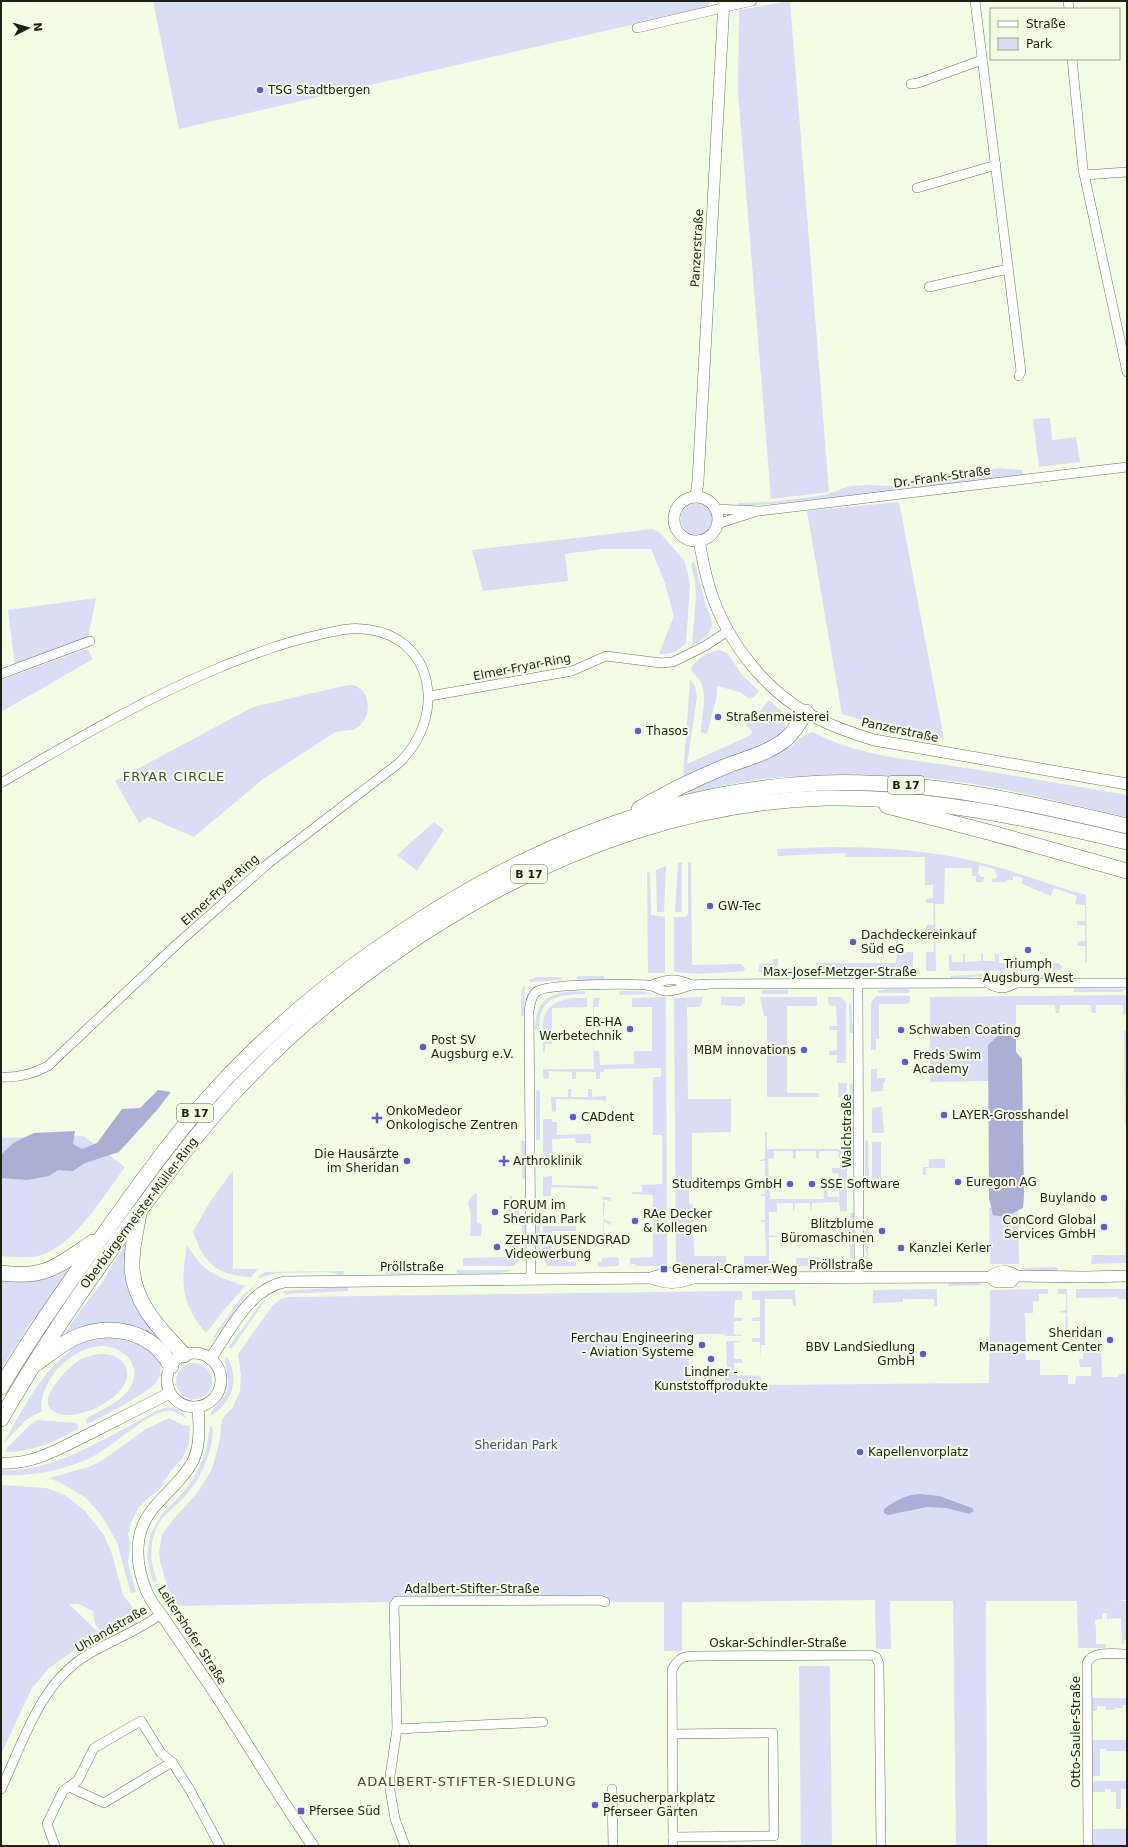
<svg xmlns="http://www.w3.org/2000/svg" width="1128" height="1847" font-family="'DejaVu Sans',sans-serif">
	<rect width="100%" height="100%" fill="#f2fde3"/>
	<g fill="#d9ddf6">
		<path d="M153,1H710L709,6L635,24L179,129Z"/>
		<path d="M790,1L829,492L771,499L738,92L739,10Z"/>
		<path d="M1050,418L1052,440L1076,437L1080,462L1039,467L1033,419Z"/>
		<path d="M998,468L1022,470L1023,476L772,504L737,506L738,503L771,502L825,495L850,486L871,485L891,486L961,478L971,473Z"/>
		<path d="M899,502L944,739L875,724L842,714L807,511Z"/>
		<circle cx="697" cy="519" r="16"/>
		<path d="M653,529L659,532L684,560L688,574L690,585L686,643C677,652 672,654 659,654L674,616L665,583L651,549H602L565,554L568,581L483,591L472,550Z"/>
		<path d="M694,561L705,602L711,618L712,626L709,632L705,638L692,646L696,596L695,581L691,565Z"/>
		<path d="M96,598L88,637L15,665L8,610Z"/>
		<path d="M83,650H88L93,659L1,712V680Z"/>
		<path d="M720,650L727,653L743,676L759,691L756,695L750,699L740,692L717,686V695L707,734L701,732C701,716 709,694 699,679C697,676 693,673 691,670C694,659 710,651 720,650Z"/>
		<path d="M690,680L695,686L697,697L687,764L751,735L752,731L746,725L747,718L760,711L769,700L787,716L784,732L775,739L683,777Z"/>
		<path d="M348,685C372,684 374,719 355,729C349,732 341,729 334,733L263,779L194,837L148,817L139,823L115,781L253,707Z"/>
		<path d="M813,732C861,758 913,759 965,768C1019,776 1073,786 1127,795V817C1072,805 1017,790 961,782C895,773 828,772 762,779C738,782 714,788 691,793L688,792L689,788L791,747L803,736Z"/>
		<path d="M434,822L444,830L417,871L397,855Z"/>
		<path d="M831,847C884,847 939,851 990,865C1023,874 1054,887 1086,895L1087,962H1085V946H1078L1077,942L1085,941V925H1077V921H1085V905L1075,904L1077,896L1054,888L1051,896L1022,884V877L1013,876V880H1007L1006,882H992V879L996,878L997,875L994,869L979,865L978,873L981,877H984L983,882H976V876H972V868H945L944,904H935L936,971H926V952H934L933,930H926V925H934L933,903H926V899L933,898V885H925V857H845V853L778,856L777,849Z"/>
		<path d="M682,862V912H675L678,863Z"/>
		<path d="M691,862L692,965L741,964L745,968L744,971C732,972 683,976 674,971V917H686L688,913V863Z"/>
		<path d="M666,866L664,912H657L656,870Z"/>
		<path d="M650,872L651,915L665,917V973H648L647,873Z"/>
		<path d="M897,952H913V971L816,972V963H896Z"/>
		<path d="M981,953L983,954V961H995V954H999V963H1058L1062,966V970L949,971V955L951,954L952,962H963V954H965V962L981,961Z"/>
		<path d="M773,959H778L777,972H758L760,964L773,963Z"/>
		<path d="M909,974L911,976L909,978L877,979L880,975Z"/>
		<path d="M983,974L984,976L952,979L950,976Z"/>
		<path d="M1021,974H1060L1062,975L1060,978H1031L1020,975Z"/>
		<path d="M847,975H870L873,979H845Z"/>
		<path d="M578,976H604V980H578L576,978Z"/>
		<path d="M537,977H560L562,978L560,980L531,982L528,980Z"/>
		<path d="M524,985L525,987L524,1015L522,1017L521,1016V992Z"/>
		<path d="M1074,988L1127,989L1121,992H1074Z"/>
		<path d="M887,989H908L910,991L908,993H879L877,991Z"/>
		<path d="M762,990H788V994H763L761,993Z"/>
		<path d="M584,991L586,992L585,994C558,995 539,996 539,1029L535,1030C536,995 553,992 584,991Z"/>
		<path d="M621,991H640L653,994L620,995L619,993Z"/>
		<path d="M1127,995V1014H1123V1005H1096V1013H1092L1091,1005H1060L1059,1013H1056L1055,1005H1016V1032L988,1081L930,1082V997Z"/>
		<path d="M876,996H910V1002L907,1004H879V1039H876V1050H871V1002Z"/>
		<path d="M666,997L667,1266H636L635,1264H631L630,1267V1258L653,1257V1195L632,1194V1192H642V1185L662,1184V1135H653V1077H661V1068L604,1069V1072H600V1079H596V1072H576V1079H572V1072L549,1071V1078L544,1079L543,1077V1069H594L593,998H600L598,1007H594V1050L599,1051L600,1065L634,1064V1051H652V1007H632V998Z"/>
		<path d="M702,997V1003L699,1007H687L688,1099H731V1132L692,1133V1184H689V1204L693,1205L694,1256H726V1266H676L674,998Z"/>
		<path d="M721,997H745V1003L741,1006L721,1005Z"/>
		<path d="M760,997H817V1006H787V1093H819V1097H767V1016H764Z"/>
		<path d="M828,997H841L846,1002V1063H837V1055H829V1051L837,1050V1030H829V1026H837L836,1006L829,1005Z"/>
		<path d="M572,998H587V1007L552,1008V1044H545V1053H543C543,1024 537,1004 572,998Z"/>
		<path d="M851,1002L853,1033H850L849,1005Z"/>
		<path d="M1124,1031H1127V1125H1125Z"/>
		<path d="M871,1069H877V1078H885V1083H883V1091L871,1092Z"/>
		<path d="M838,1083H847L846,1097H838Z"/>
		<path d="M851,1083L853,1084L854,1115H850V1085Z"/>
		<path d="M568,1089H571V1097H588V1089H592V1097L606,1096V1105L604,1100L556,1099V1111L552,1112L551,1097H568Z"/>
		<path d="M538,1090L540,1091V1140H536V1091Z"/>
		<path d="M882,1107L884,1133H872V1108Z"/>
		<path d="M543,1119H552V1122H557V1135L591,1134V1143H576L575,1138L552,1139L553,1167H543Z"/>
		<path d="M765,1132H767V1149H846L847,1158H839L838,1151H819V1158H816V1151H796V1159L793,1158V1151H774V1158L768,1159L770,1199H824L823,1177H825V1188L827,1189L828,1197H839V1174L832,1173V1168H847V1211H840L839,1202L812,1203V1211H811L810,1203H795L794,1211H793V1203H777V1212H769V1235L777,1236V1237H769V1261H777V1266H744V1256H766L765,1222H761V1220H765V1196H761V1194H765V1183H760V1181L765,1180V1161H760V1160L765,1159Z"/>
		<path d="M83,1136L125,1167C104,1195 74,1247 38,1256C26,1258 13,1257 1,1256V1138Z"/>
		<path d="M868,1140L869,1180L867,1182L865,1180V1141Z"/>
		<path d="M521,1141H525V1178L523,1180L522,1178Z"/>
		<rect x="872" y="1142" width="9" height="41"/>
		<path d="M929,1159H945V1168H926V1175H923V1167H929Z"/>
		<path d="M233,1170V1269H258L251,1277C215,1275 205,1263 193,1232L210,1202Z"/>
		<path d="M552,1176V1185L598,1186V1189L551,1187V1196H543V1177Z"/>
		<path d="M477,1193V1223L482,1224L481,1236H470L471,1217L468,1202L472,1196Z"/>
		<path d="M509,1196H512V1202H519V1225H509Z"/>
		<path d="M603,1197H611V1202L604,1199L603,1202L605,1203L603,1219L612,1222L611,1225L604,1222L603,1241L612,1246H603Z"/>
		<path d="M1127,1199V1263L1091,1264L1092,1255H1125V1202Z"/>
		<path d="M989,1208H1018L1019,1264H990Z"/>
		<path d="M850,1213H854L853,1259L850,1257Z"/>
		<path d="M522,1218H525V1261L522,1258Z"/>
		<path d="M840,1223H847L848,1244H840Z"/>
		<path d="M538,1225L540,1227V1257L538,1261L536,1227Z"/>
		<path d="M865,1225H869L868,1260L865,1247Z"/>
		<path d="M543,1226H576V1231H552V1257L568,1258V1262H576V1266H548L544,1261Z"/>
		<path d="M509,1233H518L519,1261L514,1266H463V1258L509,1257Z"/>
		<path d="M126,1245C123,1266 125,1289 136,1308C144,1323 162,1339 174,1352L172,1357L92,1325L83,1327L64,1336L77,1315L104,1280L113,1263Z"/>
		<path d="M187,1245C204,1273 215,1276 245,1286L224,1310L206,1333C180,1303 181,1282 187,1245Z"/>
		<path d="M617,1257L619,1259V1266L598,1267V1262H602V1258Z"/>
		<path d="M810,1257H819L818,1266H796V1258H809Z"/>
		<path d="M68,1267L69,1271L35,1320L33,1319L1,1369V1279Z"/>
		<path d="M1056,1267L1058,1269L1056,1271H1033L1021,1269V1268Z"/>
		<path d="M746,1269H778L779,1271L778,1272L746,1273Z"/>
		<path d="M457,1270H510L512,1271L498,1273L458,1274L456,1272Z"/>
		<path d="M343,1271L345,1272L342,1275L327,1272L275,1273L257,1279L261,1274L266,1272Z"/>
		<rect x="385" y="1271" width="31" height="3"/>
		<path d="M259,1282L245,1296L215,1338L213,1337L243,1295Z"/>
		<path d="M949,1282H971L986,1285L949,1286L948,1284Z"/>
		<path d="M348,1287V1291L285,1294L283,1291Z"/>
		<path d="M937,1289V1306H934V1299H903V1302L873,1303V1290Z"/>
		<path d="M1048,1289V1294H1039V1301L1033,1302V1313H1025L1026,1360H1040V1375H1068V1384H1075L1076,1376H1091V1367H1080L1079,1359H1083V1349H1101L1102,1377H1118L1119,1374H1127V1600H1115L1127,1601V1640H1124V1644H1122L1121,1618L1107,1619V1613H1102V1619L1095,1620V1625H1096V1644H1106V1648H1078L1077,1601H986L987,1846H956L953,1601H890L891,1649H876L875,1600L682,1602V1651H664V1602H612L605,1595L396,1597L389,1602L173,1606L160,1561L159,1552L162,1535L172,1521L198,1492L212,1469L220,1440L222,1419L233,1407L240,1391L241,1375L238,1354L273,1305L281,1299L290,1297L742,1291V1300H735L734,1318H742V1321H734V1334L742,1335V1336H725L724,1334H691L689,1336V1374L691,1375V1383L725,1382V1374H727L726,1341H742L734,1343V1359H742V1363H734V1375L761,1376V1385L989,1383L990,1290Z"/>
		<path d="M1058,1289H1067L1068,1337H1058V1334H1065L1066,1332L1065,1331L1066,1313L1059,1312V1311L1066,1310V1294H1058Z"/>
		<path d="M1076,1289H1127V1299H1119L1118,1297L1076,1298Z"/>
		<path d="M795,1290L796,1306H793L792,1299H765V1345H761L760,1361V1342H752V1338H760V1321H752V1318L760,1317V1300H752V1291Z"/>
		<path d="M269,1295L232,1348H228L259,1306Z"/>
		<path d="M106,1338C129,1339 178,1352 155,1384C151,1390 95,1422 87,1424L86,1419C99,1410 116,1405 127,1392C145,1371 128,1347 103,1346C72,1346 38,1381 42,1411L26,1420L3,1444C23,1410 38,1376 70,1351L69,1348L86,1342Z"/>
		<path d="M100,1354C110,1354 119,1356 124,1364C143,1391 73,1429 52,1410C37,1398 68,1368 78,1361C85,1357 92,1355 100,1354Z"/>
		<path d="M226,1356C241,1376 232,1405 210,1416C213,1405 225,1400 228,1387C230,1376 223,1366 226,1356Z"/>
		<circle cx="194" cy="1381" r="18"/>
		<path d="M170,1407C177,1409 183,1411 186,1418C182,1416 178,1412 172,1411C153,1407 112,1447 94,1456C66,1470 32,1477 1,1475V1470C47,1473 91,1446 131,1425C143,1419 155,1409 170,1407Z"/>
		<path d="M169,1418L183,1425L190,1426L189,1443L182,1459L170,1472L159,1490L147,1499L138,1508L131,1523L128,1534L130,1543L128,1563L136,1592L132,1593L130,1591L117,1542L101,1515L86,1498L63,1484L49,1478L89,1467L103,1460L146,1429Z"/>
		<path d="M38,1420L75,1423L78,1425V1429C55,1441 33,1452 6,1452V1449L31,1424Z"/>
		<path d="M210,1425C215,1429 212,1439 211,1445C206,1465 198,1483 183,1498C176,1506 167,1512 161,1520C152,1533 149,1552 153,1567C154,1572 157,1577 156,1582L153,1583L147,1558L150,1535L162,1514L187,1488L195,1476L206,1451Z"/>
		<path d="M1,1485L46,1488L65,1495L84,1510L104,1535L112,1554L123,1595L140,1617L136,1624L102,1633L95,1624L93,1611L79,1604H69L99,1633L49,1668L32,1688L1,1754Z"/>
		<path d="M799,1666H830L832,1846H801Z"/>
		<path d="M1094,1698H1127V1705H1123V1708H1115V1710H1106V1706H1097V1711H1092V1699Z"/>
		<path d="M1092,1740H1127V1774L1126,1751H1106V1749H1100V1776H1092Z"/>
		<path d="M1095,1781H1127V1789H1121V1809H1116V1792H1111L1110,1789H1105V1792H1092V1783Z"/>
		<rect x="1093" y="1829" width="34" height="17"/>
	</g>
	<g fill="#aab0d5">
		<path d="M1016,1031V1052L1022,1059L1024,1196L1023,1208L1005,1217L993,1215L989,1199L988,1045L1002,1032Z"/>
		<path d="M158,1090L171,1092L157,1110L119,1152L85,1163L73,1171L58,1170L49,1176L27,1180L1,1178V1155L13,1143L34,1133L75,1131L73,1144L82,1149L97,1143L122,1109L140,1108Z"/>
		<path d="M920,1494L939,1496L972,1508L974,1511L969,1514L946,1508L927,1507L888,1515L884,1513V1509C895,1501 907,1494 920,1494Z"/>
	</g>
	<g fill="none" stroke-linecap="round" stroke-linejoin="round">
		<g stroke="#69735d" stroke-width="10">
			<g id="minor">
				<path d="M975,1L1021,371L1019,376"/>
				<path d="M1068,1L1069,9"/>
				<path d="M637,28L752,1"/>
				<path d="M1072,59L1083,169L1127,372"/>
				<path d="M911,84L918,83L982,60"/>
				<path d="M1084,175L1127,172"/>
				<path d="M917,188L996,165"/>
				<path d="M929,287L1008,269"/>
				<path d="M715,509L760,511L1127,467"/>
				<path d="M717,524L755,512"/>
				<path d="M1,674L90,641"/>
				<path d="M430,696L572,671L606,656L661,663L673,662L705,646L728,631"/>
				<path d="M1,783C73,741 146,698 223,666C254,654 285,642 318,635C332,632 348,627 363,629C436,635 447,717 399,763L270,862L176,945L48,1066C33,1074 19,1078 1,1077"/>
				<path d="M988,983C998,990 1006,989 1016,983"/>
				<path d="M858,984L859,1278"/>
				<path d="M649,986C668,978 674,978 692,985"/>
				<path d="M531,1279L529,1011C530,1005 531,996 536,992C546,983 631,984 648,985C654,986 659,990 665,991C675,992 682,988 692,985C697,984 704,985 710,984L988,983C998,977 1006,978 1016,983H1127"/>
				<path d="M397,1729L543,1722"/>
				<path d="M672,1734L773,1733L774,1836L673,1837"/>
				<path d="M69,1787L104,1803L172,1762"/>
				<path d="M1,1789C23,1743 39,1686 84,1657C109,1641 137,1632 161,1614"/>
				<path d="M612,1789L613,1846"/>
				<path d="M55,1846L47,1824L63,1791L78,1780L94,1748L141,1721L161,1753L172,1762L190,1790L220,1846"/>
				<path d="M405,1846L395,1819L390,1790V1776L397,1729L394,1605L397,1601L600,1600L605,1602"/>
				<path d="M673,1846L672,1670C679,1656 684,1656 699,1656L871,1655L876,1657L879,1664L881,1846"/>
				<path d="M1088,1846L1087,1663C1092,1650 1115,1654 1127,1654"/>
			</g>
		</g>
		<g stroke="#69735d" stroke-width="12">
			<g id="tertiary">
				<path d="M696,497L698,481L724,1"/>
				<circle cx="696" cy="519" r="22"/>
				<path d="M699,541C702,555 704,569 708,582C722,634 760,686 807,713C828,725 851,733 874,740L1127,784"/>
				<path d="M990,1277L996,1282H1011L1016,1276"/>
				<path d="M651,1278C667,1284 677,1284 693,1278"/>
				<circle cx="194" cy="1380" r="27"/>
				<path d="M210,1359C230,1331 248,1290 284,1282L651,1278C668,1272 676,1272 693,1278L990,1277C999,1270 1008,1270 1016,1276L1084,1277L1127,1276"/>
				<path d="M198,1407C199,1425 201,1444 193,1461C178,1490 144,1505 139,1539C136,1557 139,1573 146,1590C150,1601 158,1610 165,1620C179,1641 194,1662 208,1683C244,1737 276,1793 313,1846"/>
				<path d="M1,1463C35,1465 64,1446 93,1432C119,1419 144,1406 170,1393"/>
			</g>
		</g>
		<g stroke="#69735d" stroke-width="16">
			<g id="trunk">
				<path d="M887,806L992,833L1127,871"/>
				<path d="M639,809C666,793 695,779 724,767C744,759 769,753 786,739C794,732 800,722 806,712"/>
				<path d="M139,1214C136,1231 131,1250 132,1268C134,1304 161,1330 184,1355"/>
				<path d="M1,1273C45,1279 58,1266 93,1242"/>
				<path d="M37,1363C50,1354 62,1343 76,1337C111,1322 152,1331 171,1366"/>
				<path d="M1,1387C34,1331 71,1279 109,1227C138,1186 168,1144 201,1106C254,1045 315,992 381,946C513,853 657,791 821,783C925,779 1026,802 1127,826"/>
				<path d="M1,1419C44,1344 92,1274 144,1205C174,1164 205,1123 240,1086C389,929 605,804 825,798C928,796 1027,818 1127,842"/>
			</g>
		</g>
		<use href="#minor" stroke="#fff" stroke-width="9"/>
		<use href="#tertiary" stroke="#fff" stroke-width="11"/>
		<use href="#trunk" stroke="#fff" stroke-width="15"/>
	</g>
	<g fill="#5b5dd4" stroke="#f2fde3" stroke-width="1.5">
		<circle cx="260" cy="90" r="4"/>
		<circle cx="718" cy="717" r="4"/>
		<circle cx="638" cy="731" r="4"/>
		<circle cx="710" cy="906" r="4"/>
		<circle cx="853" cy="942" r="4"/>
		<circle cx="1028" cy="950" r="4"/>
		<circle cx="630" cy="1029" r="4"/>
		<circle cx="901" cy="1030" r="4"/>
		<circle cx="423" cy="1047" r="4"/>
		<circle cx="804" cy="1050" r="4"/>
		<circle cx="905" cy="1062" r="4"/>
		<circle cx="944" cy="1115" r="4"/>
		<circle cx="573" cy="1117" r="4"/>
		<path d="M375 1112h4v4h4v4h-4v4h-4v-4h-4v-4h4z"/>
		<circle cx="407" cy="1161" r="4"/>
		<path d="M502 1155h4v4h4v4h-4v4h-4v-4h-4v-4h4z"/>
		<circle cx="958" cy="1182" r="4"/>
		<circle cx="790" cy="1184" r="4"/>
		<circle cx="812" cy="1184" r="4"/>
		<circle cx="1104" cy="1198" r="4"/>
		<circle cx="495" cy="1212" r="4"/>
		<circle cx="635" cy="1221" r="4"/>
		<circle cx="1104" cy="1227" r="4"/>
		<circle cx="882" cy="1231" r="4"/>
		<circle cx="497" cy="1247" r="4"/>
		<circle cx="901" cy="1248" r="4"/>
		<rect x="660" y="1265" width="8" height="8" rx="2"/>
		<circle cx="1110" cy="1340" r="4"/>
		<circle cx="702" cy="1345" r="4"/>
		<circle cx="923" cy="1354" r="4"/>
		<circle cx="711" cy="1359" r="4"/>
		<circle cx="860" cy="1452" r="4"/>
		<circle cx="595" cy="1805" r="4"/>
		<rect x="297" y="1807" width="8" height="8" rx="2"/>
	</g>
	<g text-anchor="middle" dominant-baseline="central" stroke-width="4" stroke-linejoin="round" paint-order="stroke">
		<g fill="#f2fde3" stroke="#5c6254" stroke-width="1">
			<rect x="888" y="776" width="36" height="18" rx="3"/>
			<rect x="511" y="865" width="36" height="18" rx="3"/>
			<rect x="177" y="1104" width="36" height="18" rx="3"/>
		</g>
		<g font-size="11" font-weight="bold" fill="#1c2017">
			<text x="906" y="785">B 17</text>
			<text x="529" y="874">B 17</text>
			<text x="195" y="1113">B 17</text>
		</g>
		<g font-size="12" fill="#1c2017" stroke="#f2fde3" text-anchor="start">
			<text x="268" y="90">TSG Stadtbergen</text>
			<text x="726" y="717">Straßenmeisterei</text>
			<text x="646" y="731">Thasos</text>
			<text x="718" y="906">GW-Tec</text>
			<text x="861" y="935">Dachdeckereinkauf<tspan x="861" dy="14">Süd eG</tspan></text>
			<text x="1028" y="964" text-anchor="middle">Triumph<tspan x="1028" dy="14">Augsburg West</tspan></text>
			<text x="622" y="1022" text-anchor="end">ER-HA<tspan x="622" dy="14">Werbetechnik</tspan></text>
			<text x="909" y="1030">Schwaben Coating</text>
			<text x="431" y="1040">Post SV<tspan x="431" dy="14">Augsburg e.V.</tspan></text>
			<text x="796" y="1050" text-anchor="end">MBM innovations</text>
			<text x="913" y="1055">Freds Swim<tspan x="913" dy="14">Academy</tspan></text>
			<text x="386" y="1111">OnkoMedeor<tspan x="386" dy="14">Onkologische Zentren</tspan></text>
			<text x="952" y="1115">LAYER-Grosshandel</text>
			<text x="581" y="1117">CADdent</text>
			<text x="399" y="1154" text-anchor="end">Die Hausärzte<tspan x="399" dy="14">im Sheridan</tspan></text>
			<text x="513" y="1161">Arthroklinik</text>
			<text x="966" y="1182">Euregon AG</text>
			<text x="782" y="1184" text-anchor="end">Studitemps GmbH</text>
			<text x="820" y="1184">SSE Software</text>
			<text x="1096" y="1198" text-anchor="end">Buylando</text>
			<text x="503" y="1205">FORUM im<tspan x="503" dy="14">Sheridan Park</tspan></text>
			<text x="643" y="1214">RAe Decker<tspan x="643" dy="14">&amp; Kollegen</tspan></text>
			<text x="1096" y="1220" text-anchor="end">ConCord Global<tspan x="1096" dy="14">Services GmbH</tspan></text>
			<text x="874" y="1224" text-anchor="end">Blitzblume<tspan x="874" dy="14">Büromaschinen</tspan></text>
			<text x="505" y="1240">ZEHNTAUSENDGRAD<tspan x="505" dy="14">Videowerbung</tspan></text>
			<text x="909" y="1248">Kanzlei Kerler</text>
			<text x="672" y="1269">General-Cramer-Weg</text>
			<text x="1102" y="1333" text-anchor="end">Sheridan<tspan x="1102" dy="14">Management Center</tspan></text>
			<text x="694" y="1338" text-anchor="end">Ferchau Engineering<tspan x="694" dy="14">- Aviation Systeme</tspan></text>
			<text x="915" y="1347" text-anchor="end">BBV LandSiedlung<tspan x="915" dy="14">GmbH</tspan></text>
			<text x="711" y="1372" text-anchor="middle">Lindner -<tspan x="711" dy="14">Kunststoffprodukte</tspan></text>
			<text x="868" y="1452">Kapellenvorplatz</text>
			<text x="603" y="1798">Besucherparkplatz<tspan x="603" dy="14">Pferseer Gärten</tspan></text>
			<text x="309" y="1811">Pfersee Süd</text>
		</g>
		<g font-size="12" fill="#1c2017" stroke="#f2fde3">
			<text transform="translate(697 248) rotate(-87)">Panzerstraße</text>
			<text transform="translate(942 477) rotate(-8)">Dr.-Frank-Straße</text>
			<text transform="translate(522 667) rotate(-11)">Elmer-Fryar-Ring</text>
			<text transform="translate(900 730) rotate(12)">Panzerstraße</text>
			<text transform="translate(220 890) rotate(-42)">Elmer-Fryar-Ring</text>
			<text x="840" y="972">Max-Josef-Metzger-Straße</text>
			<text transform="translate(847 1131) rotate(-90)">Walchstraße</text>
			<text transform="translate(139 1213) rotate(-53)">Oberbürgermeister-Müller-Ring</text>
			<text x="841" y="1265">Pröllstraße</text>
			<text x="412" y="1267">Pröllstraße</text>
			<text x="472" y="1589">Adalbert-Stifter-Straße</text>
			<text transform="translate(111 1629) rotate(-30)">Uhlandstraße</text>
			<text transform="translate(192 1635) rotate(57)">Leitershofer Straße</text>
			<text x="778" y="1643">Oskar-Schindler-Straße</text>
			<text transform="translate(1076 1732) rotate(-90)">Otto-Sauler-Straße</text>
		</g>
		<g font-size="12" fill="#43487b" stroke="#f2fde3">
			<text x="516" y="1445">Sheridan Park</text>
		</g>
		<g font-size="13" letter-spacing="1" fill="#454d39" stroke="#f2fde3">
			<text x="174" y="776">FRYAR CIRCLE</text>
			<text x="467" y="1781">ADALBERT-STIFTER-SIEDLUNG</text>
		</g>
	</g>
	<rect width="1128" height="1847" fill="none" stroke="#1c2017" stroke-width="4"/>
	<rect x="990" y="8" width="130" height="52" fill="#f2fde3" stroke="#9ca591"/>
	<rect x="998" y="21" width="20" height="6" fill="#ffffff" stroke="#9ca591"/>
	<text x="1026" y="28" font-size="12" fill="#1c2017">Straße</text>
	<rect x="998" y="38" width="20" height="12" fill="#d9ddf6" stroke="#9ca591"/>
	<text x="1026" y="48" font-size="12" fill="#1c2017">Park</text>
	<g transform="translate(28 28) rotate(84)" stroke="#f2fde3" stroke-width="3" paint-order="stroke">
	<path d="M0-3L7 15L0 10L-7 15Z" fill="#1c2017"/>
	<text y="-6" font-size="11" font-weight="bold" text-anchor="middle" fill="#1c2017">N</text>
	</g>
</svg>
